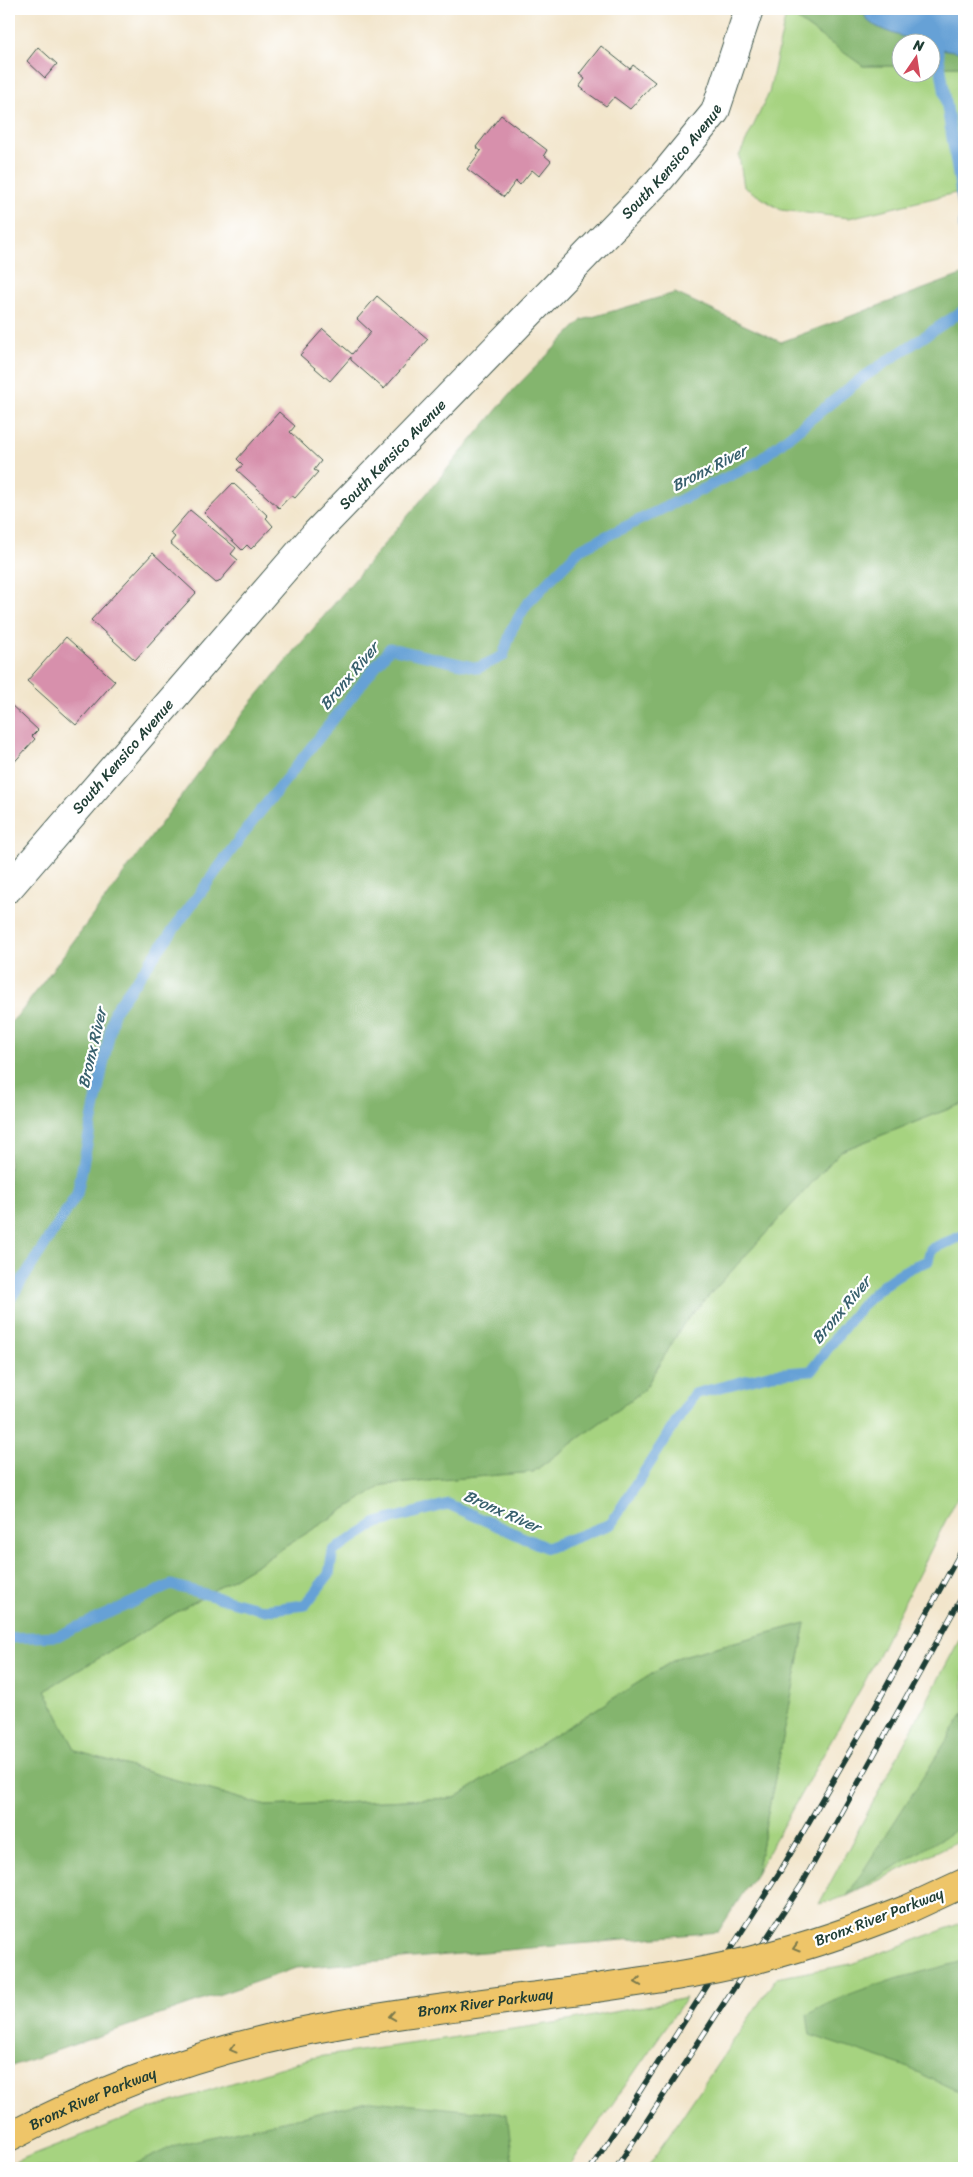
<svg xmlns="http://www.w3.org/2000/svg" width="973" height="2177" font-family="Sriracha,sans-serif">
	<rect width="100%" height="100%" fill="#fff"/>
	<filter id="ink" filterUnits="userSpaceOnUse"><feTurbulence type="fractalNoise" baseFrequency=".02" numOctaves="2"/><feDisplacementMap in="SourceGraphic" scale="10" xChannelSelector="R" yChannelSelector="G"/><feConvolveMatrix kernelMatrix="1 2 1 2 8 2 1 2 1" color-interpolation-filters="sRGB"/></filter>
	<filter id="wash" filterUnits="userSpaceOnUse"><feTurbulence type="fractalNoise" baseFrequency=".0096" numOctaves="4" result="noise"/><feDisplacementMap in="SourceGraphic" scale="20" xChannelSelector="R" yChannelSelector="G"/><feGaussianBlur stdDeviation="1.12" result="paint"/><feColorMatrix in="noise" values="0 0 0 0 0 0 0 0 0 0 0 0 0 0 0 0 0 1.4 0 .05"/><feComposite in="paint" operator="in"/></filter>
	<g filter="url(#wash)">
		<rect width="100%" height="100%" fill="#f2e5cb"/>
		<g fill="#a6d380" stroke="#62885a">
			<path d="M787,9H799L795,17L863,66H900V72H930L931,66H964V191L849,218L781,210L744,187L739,156L769,93Z"/>
			<path d="M964,1103V1484L864,1683L756,1873L806,1623L679,1657L455,1798L266,1806L76,1751L45,1690L261,1562L383,1485L533,1472L644,1390L684,1323L841,1151Z"/>
			<path d="M964,1631V1838L847,1896L819,1904Z"/>
			<path d="M964,1922V2168H647L776,1978L851,1964Z"/>
			<path d="M686,1998L568,2168H9V2164L150,2109L311,2058L568,2021Z"/>
		</g>
		<g fill="#84b56e" stroke="#527951">
			<path d="M799,9H964V66H931L930,42H900V66H863L795,18Z"/>
			<path d="M964,274V1103L841,1151L684,1323L644,1390L533,1472L383,1485L261,1562L45,1690L76,1751L266,1806L455,1798L679,1657L806,1623L756,1873L718,1932L296,1968L9,2067V1024L21,1012L246,709L515,388L582,320L675,293L781,342Z"/>
			<path d="M964,1713V1825L847,1896Z"/>
			<path d="M964,1961V2094L904,2066L810,2035L807,2015C853,1987 912,1975 964,1961Z"/>
			<path d="M372,2101L507,2114L514,2168H127L176,2145Z"/>
		</g>
		<path fill="#66a1d6" stroke="#426f85" d="M863,9H964V53L931,47L930,42C916,42 878,31 867,20C865,17 864,12 863,9Z"/>
		<g fill="none" stroke-linecap="round" stroke-linejoin="round">
			<g stroke="#66a1d6" stroke-width="11">
				<path d="M944,9L934,27L964,212V231"/>
				<path d="M9,1301L77,1194L114,1011L252,822L390,648L478,668L503,656L512,629L526,605L580,549L756,463L862,378L964,310"/>
				<path d="M9,1638L58,1636L171,1585L265,1610L305,1605L329,1574L333,1551L377,1523L448,1504L547,1548L611,1524L694,1394L772,1374L811,1371C844,1328 873,1278 928,1261L931,1249L964,1235"/>
			</g>
		</g>
		<g id="blocks">
			<g fill="#d790ac">
				<path d="M601,46L630,69L633,65L655,82L630,109L614,97L606,106L579,87L585,79L579,74Z"/>
				<path d="M38,47L57,64L45,78L27,61Z"/>
				<path d="M501,115L547,150L544,155L551,161L539,176L532,170L520,185L516,181L504,197L467,169L481,151L476,147Z"/>
				<path d="M377,296L428,339L384,389L351,360V357L330,381L300,355L323,329L352,354L371,332L357,319Z"/>
				<path d="M279,412L295,426L290,432L321,461L314,470L318,472L295,498L291,495L279,508L237,470L243,465L237,459Z"/>
				<path d="M233,483L268,516L266,518L273,526L251,549L247,545L242,550L204,513Z"/>
				<path d="M190,510L236,548L231,554L238,560L219,582L216,583L170,543L175,537L170,533Z"/>
				<path d="M153,553L196,593L135,660L91,620Z"/>
				<path d="M66,637L115,681L76,725L27,681Z"/>
				<path d="M9,703L38,730L32,736L35,739L9,768Z"/>
			</g>
		</g>
	</g>
	<g filter="url(#ink)">
		<use href="#blocks" fill-opacity="0" stroke="#3f564b" stroke-width="1"/>
		<g fill="none" stroke-linecap="round" stroke-linejoin="round">
			<g stroke="#3f564b" stroke-width="30">
				<g id="minor">
					<path id="s1" d="M9,888L316,533L661,178L715,112L749,9"/>
				</g>
			</g>
			<g stroke="#3f564b" stroke-width="30">
				<g id="highway">
					<path d="M908,1909L964,1883"/>
					<path id="s2" d="M9,2137C96,2091 193,2055 289,2034C390,2013 494,2002 596,1988"/>
				</g>
			</g>
			<use href="#minor" stroke="#fff" stroke-width="28"/>
			<use href="#highway" stroke="#eec569" stroke-width="28"/>
			<g stroke="#1f3d34" stroke-width="5.5">
				<g id="rail">
					<path d="M591,2168L781,1870L868,1720L964,1546"/>
					<path d="M616,2168L802,1884L964,1593"/>
				</g>
			</g>
			<use href="#rail" stroke="#fff" stroke-width="4" stroke-dasharray="11" stroke-linecap="butt"/>
			<g stroke="#3f564b" stroke-width="30" stroke-linecap="butt">
				<path id="highway-bridge" d="M596,1988C654,1979 712,1972 768,1956C816,1944 862,1927 908,1909"/>
			</g>
			<use href="#highway-bridge" stroke="#eec569" stroke-width="28"/>
		</g>
		<defs><path id="oneway-chevron" d="M-2-3.5L2.5 0L-2 3.5" fill="none" stroke-width="1.6" stroke-linecap="round" stroke-linejoin="round" transform="scale(1.25)"/></defs>
		<g stroke="#7c7a4c">
			<use href="#oneway-chevron" transform="translate(796 1948) rotate(163)"/>
			<use href="#oneway-chevron" transform="translate(638 1982) rotate(171)"/>
			<use href="#oneway-chevron" transform="translate(392 2016) rotate(171)"/>
			<use href="#oneway-chevron" transform="translate(233 2049) rotate(165)"/>
		</g>
	</g>
	<g text-anchor="middle" dominant-baseline="central" stroke-width="4.5" stroke-linejoin="round" paint-order="stroke">
		<g font-size="15" fill="#1f3d34" stroke="#fff">
			<text stroke="none"><textPath href="#s1" startOffset="984">South Kensico Avenue</textPath></text>
			<text stroke="none"><textPath href="#s1" startOffset="579">South Kensico Avenue</textPath></text>
			<text stroke="none"><textPath href="#s1" startOffset="174">South Kensico Avenue</textPath></text>
			<text transform="translate(879 1917) rotate(-21)">Bronx River Parkway</text>
			<text stroke="none"><textPath href="#s2" startOffset="498">Bronx River Parkway</textPath></text>
			<text stroke="none"><textPath href="#s2" startOffset="92">Bronx River Parkway</textPath></text>
		</g>
		<g font-size="16" font-style="italic" fill="#38606d" stroke="#fff">
			<text transform="translate(709 468) rotate(-27)">Bronx River</text>
			<text transform="translate(349 676) rotate(-50)">Bronx River</text>
			<text transform="translate(92 1048) rotate(-77)">Bronx River</text>
			<text transform="translate(841 1310) rotate(-50)">Bronx River</text>
			<text transform="translate(502 1511) rotate(24)">Bronx River</text>
		</g>
	</g>
	<rect width="973" height="2177" fill="none" stroke="#fff" stroke-width="30"/>
	<g transform="translate(916 58) rotate(13)"><circle r="24" fill="#ffffff" stroke="#a5b1ae"/>
	<path d="M0-4L9 19L0 12L-9 19Z" fill="#d1495b"/>
	<text y="-8" font-size="14" font-weight="bold" text-anchor="middle" fill="#1f3d34">N</text>
	</g>
</svg>
